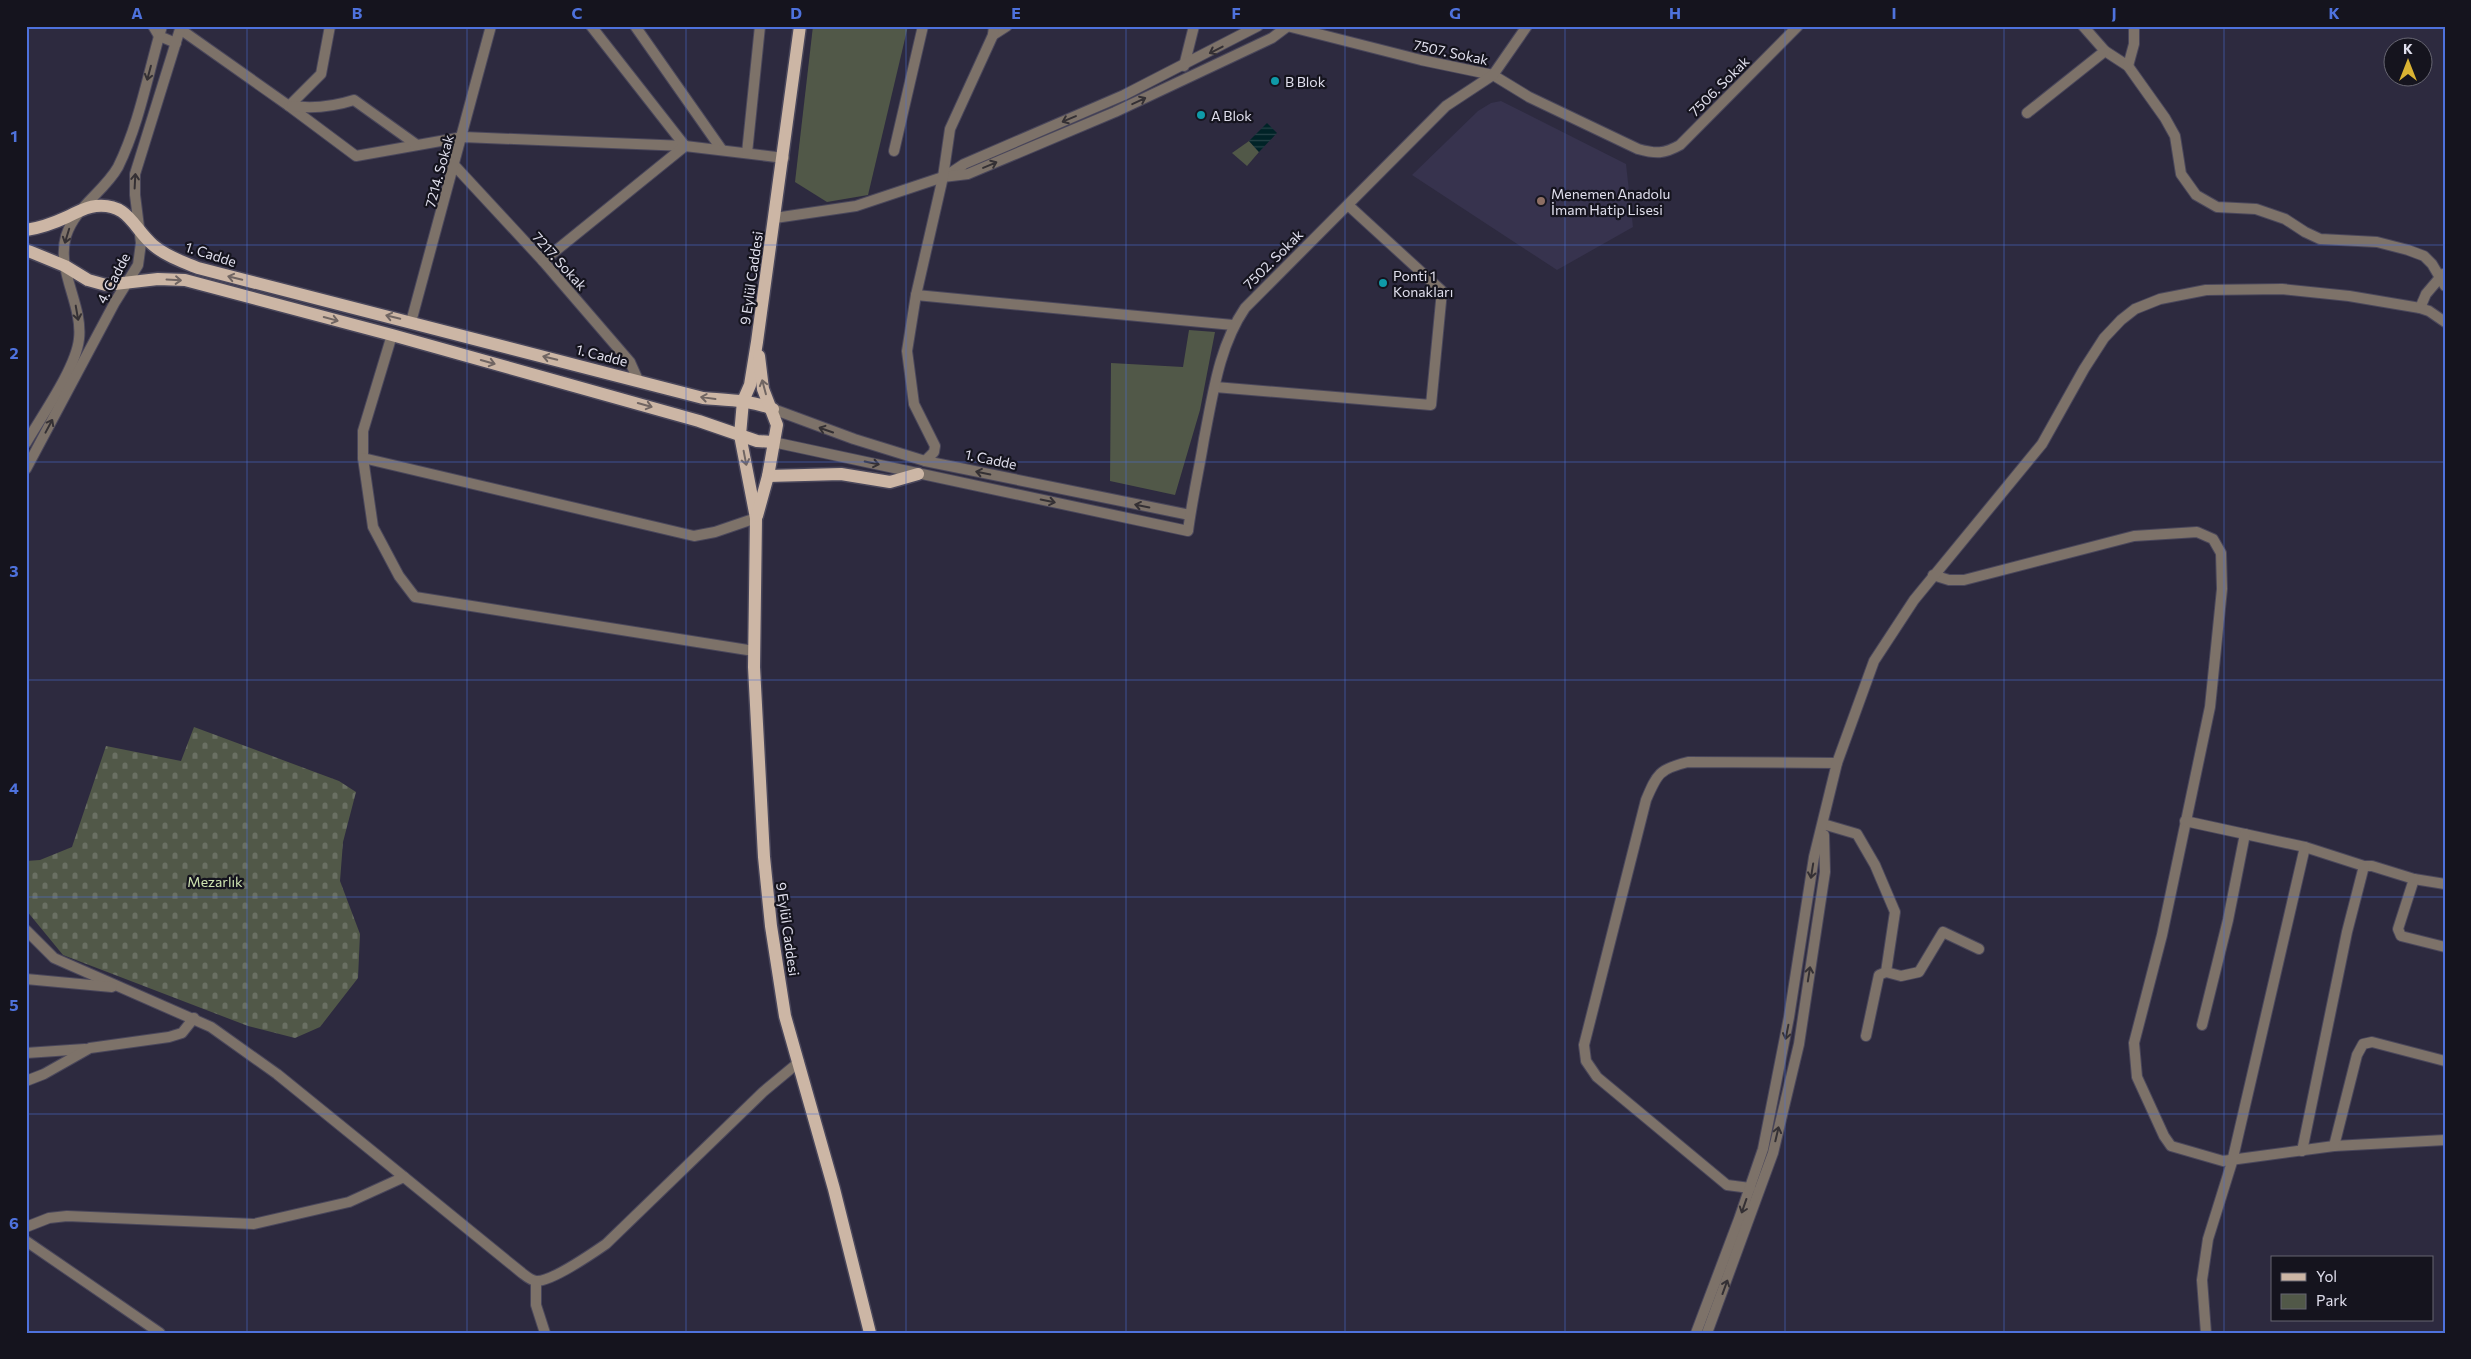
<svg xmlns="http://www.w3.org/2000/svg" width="2471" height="1359" font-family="Commissioner,sans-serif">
	<defs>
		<pattern id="cemetery-stones" width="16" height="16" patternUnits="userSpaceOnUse" patternTransform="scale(1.25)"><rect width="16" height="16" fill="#515848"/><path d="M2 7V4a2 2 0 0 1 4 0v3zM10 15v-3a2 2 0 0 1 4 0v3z" fill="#6a7063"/></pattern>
		<pattern id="water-rules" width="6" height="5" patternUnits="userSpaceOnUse" patternTransform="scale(1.25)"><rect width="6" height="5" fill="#002327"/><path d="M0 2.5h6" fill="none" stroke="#254247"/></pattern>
	</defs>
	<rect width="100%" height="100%" fill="#2d2a3f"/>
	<path fill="#37334e" d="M1501,101L1626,164L1633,227L1557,270L1412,175L1478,111L1491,103Z"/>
	<path fill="url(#cemetery-stones)" d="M194,727L339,781L356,792L343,842L340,881L360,934L358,978L320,1027L295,1038L248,1026L63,955L26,910V861L40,860L72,847L106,746L181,761Z"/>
	<g fill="#515848">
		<path d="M813,26H908L868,195L827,202L795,182Z"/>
		<path d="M1249,141L1259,152L1247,166L1232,153Z"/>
		<path d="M1189,330L1215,332L1200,410L1175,495L1110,481L1111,363L1183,367Z"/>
	</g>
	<path fill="url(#water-rules)" d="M1267,123L1277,133L1259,152L1249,141Z"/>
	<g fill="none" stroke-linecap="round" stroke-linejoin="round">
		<g stroke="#4a475b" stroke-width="12">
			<g id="minor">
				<path d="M153,26L159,36L176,43"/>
				<path d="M635,26L722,150"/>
				<path d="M1287,26L1421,60L1493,75L1529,97L1638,149C1656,154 1664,154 1680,145L1798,26"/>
				<path d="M2083,26L2105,51L2128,66L2165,118L2175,136L2181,174L2196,195L2217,207L2256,209L2285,219L2305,232L2320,239L2377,242L2408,250L2424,256L2432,264L2445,286"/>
				<path d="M180,29L289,106L356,156L463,137L685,146L784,158"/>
				<path d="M993,35L1007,26"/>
				<path d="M1184,66L1194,26"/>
				<path d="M2128,66L2134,44V26"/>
				<path d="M289,106L321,74L330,26"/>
				<path d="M292,106C314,109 332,107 354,100L417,145"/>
				<path d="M2027,113L2105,51"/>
				<path d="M894,151L923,26"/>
				<path d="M747,153L760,26"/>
				<path d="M455,166L543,261L630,362L638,380"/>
				<path d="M946,176L964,164L1124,95L1258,26"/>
				<path d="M775,218L856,206L943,177L968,174L1115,112L1272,38L1288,26"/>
				<path d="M543,261L685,146L591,26"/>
				<path d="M916,295L1233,325"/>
				<path d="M2420,308L2426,294L2443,274"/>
				<path d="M411,322L491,26"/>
				<path d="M392,335L363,431V458L373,527L399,576L415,597L754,651"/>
				<path d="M1215,387L1431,405L1442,291L1348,205"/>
				<path d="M773,409L854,439L925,461L1190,515"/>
				<path d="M773,442L1188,531C1192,500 1199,470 1204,439C1213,394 1219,346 1245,308L1446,106L1493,75L1527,26"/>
				<path d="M26,443C41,417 76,368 79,339C83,304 56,271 66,236C75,207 104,192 118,167C140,122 148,73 162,26"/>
				<path d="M363,458L694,536L715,532L756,518"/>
				<path d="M925,461L934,452L935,446L914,404L907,351L916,295L943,177L950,129L993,35L994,26"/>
				<path d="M26,469L115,302L138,265L141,243L135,195V174L181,26"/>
				<path d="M1933,575L1949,580H1964L2134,536L2197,532L2213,539L2221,553L2222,589L2210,707L2162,935L2134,1043L2137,1077L2164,1136L2171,1146L2223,1161L2334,1146L2445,1140"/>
				<path d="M2185,821L2305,847L2364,866H2372L2414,879L2445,884"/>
				<path d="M1823,824L1857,834L1875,865L1895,912L1886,972L1901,976L1919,972L1943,932L1979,949"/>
				<path d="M2414,879L2398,929L2401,936L2445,947"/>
				<path d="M26,930L54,958L211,1027L277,1074L404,1177"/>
				<path d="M26,979L112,987"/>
				<path d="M2202,1025L2228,920L2245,834"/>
				<path d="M1866,1036L1879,975L1886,972"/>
				<path d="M26,1053L85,1049"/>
				<path d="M26,1081L44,1074L90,1048L169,1037L182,1033L194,1018"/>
				<path d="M2334,1146L2357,1055L2363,1044L2372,1042L2445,1061"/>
				<path d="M2302,1151L2347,932L2364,866"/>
				<path d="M1750,1188L1727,1185L1597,1077L1586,1061L1584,1045L1646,800C1657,774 1659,769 1688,762L1837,763"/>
				<path d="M26,1227L49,1218L67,1216L254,1224L349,1202L404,1177L522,1273C526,1276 530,1280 536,1281C551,1282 593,1253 606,1244L763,1092L799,1062"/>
				<path d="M26,1241L160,1333"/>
				<path d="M536,1281V1305L545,1333"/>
				<path d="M1696,1333L1739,1219L1763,1149L1789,1017L1814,857L1837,763L1874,661L1914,600L2042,444L2084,369L2104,338L2121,320L2135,309L2160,299L2206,290L2282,289L2349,296L2420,308L2429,311L2445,322"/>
				<path d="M1707,1333L1773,1153L1799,1044L1825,872L1824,835"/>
				<path d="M2206,1333L2202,1280L2208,1239L2232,1162L2305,847"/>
			</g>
		</g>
		<g stroke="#4a475b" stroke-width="15">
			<g id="major">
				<path d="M800,26L757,342L750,385L743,401L740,435L756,518L754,667L764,857L771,926L785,1016L834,1189L870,1333"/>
				<path d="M26,230C40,228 54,223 67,217C76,213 85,207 96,206C129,203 133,228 153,245C166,256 183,262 198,268L703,398C726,400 751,400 773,409"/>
				<path d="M26,250L65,266L88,280L106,285L158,279L185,280L392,335L699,421L757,441L773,442"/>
				<path d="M768,476L841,474L890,482L918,474"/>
				<path d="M757,516L768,476L777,425L763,389L759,356"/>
			</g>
		</g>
		<use href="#minor" stroke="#7d7269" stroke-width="10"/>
		<use href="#major" stroke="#ccb6a5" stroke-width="12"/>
	</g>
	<defs><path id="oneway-shaft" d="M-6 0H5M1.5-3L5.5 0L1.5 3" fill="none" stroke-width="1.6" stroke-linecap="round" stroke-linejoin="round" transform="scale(1.25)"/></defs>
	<g stroke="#343034">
		<use href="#oneway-shaft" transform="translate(1216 50) rotate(153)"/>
		<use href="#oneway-shaft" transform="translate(149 73) rotate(105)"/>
		<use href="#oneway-shaft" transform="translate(1139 101) rotate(-25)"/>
		<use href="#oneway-shaft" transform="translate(1069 119) rotate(157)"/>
		<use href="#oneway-shaft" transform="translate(990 165) rotate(-23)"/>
		<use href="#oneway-shaft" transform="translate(135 181) rotate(-87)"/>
		<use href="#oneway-shaft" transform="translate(67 236) rotate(107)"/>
		<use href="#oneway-shaft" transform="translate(77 313) rotate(80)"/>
		<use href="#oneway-shaft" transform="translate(49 426) rotate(-62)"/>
		<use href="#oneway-shaft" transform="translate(826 430) rotate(-161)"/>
		<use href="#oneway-shaft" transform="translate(872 463) rotate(12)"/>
		<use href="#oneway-shaft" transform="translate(983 473) rotate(-168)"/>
		<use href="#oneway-shaft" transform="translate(1048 501) rotate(12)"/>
		<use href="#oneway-shaft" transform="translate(1142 506) rotate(-168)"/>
		<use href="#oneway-shaft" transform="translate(1812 871) rotate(99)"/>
		<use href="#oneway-shaft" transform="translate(1809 974) rotate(-81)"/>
		<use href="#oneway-shaft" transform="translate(1787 1032) rotate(101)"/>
		<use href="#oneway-shaft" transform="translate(1777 1134) rotate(-77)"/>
		<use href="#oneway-shaft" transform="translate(1744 1206) rotate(109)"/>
		<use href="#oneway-shaft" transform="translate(1725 1287) rotate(-70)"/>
	</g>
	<g stroke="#706562">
		<use href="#oneway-shaft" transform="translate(235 278) rotate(-166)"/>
		<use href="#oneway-shaft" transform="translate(174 280) rotate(3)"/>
		<use href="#oneway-shaft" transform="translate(393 317) rotate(-166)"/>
		<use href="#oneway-shaft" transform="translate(331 319) rotate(15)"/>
		<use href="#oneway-shaft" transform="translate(550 358) rotate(-166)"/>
		<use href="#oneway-shaft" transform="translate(488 362) rotate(16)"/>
		<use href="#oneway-shaft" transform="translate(764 387) rotate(-105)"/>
		<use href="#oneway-shaft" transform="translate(708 398) rotate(-172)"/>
		<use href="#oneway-shaft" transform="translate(645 405) rotate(16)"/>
		<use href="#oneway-shaft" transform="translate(745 458) rotate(79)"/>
	</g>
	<path fill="none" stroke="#4e72dd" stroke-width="1" stroke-opacity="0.55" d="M247,26V1333M467,26V1333M686,26V1333M906,26V1333M1126,26V1333M1345,26V1333M1565,26V1333M1785,26V1333M2004,26V1333M2224,26V1333M26,245H2445M26,462H2445M26,680H2445M26,897H2445M26,1114H2445"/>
	<g fill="#0f9aa8" stroke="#15141e" stroke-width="2">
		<circle cx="1275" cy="81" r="5"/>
		<circle cx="1201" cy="115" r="5"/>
		<circle cx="1383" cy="283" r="5"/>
	</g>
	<circle fill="#8d6e63" stroke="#15141e" stroke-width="2" cx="1541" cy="201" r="5"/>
	<g text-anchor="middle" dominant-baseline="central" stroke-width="4.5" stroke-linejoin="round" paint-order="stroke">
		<g font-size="14" fill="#e0dfed" stroke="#15141e">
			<text transform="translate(1451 52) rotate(12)">7507. Sokak</text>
			<text transform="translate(1719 86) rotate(-45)">7506. Sokak</text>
			<text transform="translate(439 171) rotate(-75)">7214. Sokak</text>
			<text transform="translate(211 254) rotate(18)">1. Cadde</text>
			<text transform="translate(1273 259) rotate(-45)">7502. Sokak</text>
			<text transform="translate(560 261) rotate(48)">7217. Sokak</text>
			<text transform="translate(113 278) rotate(-62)">4. Cadde</text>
			<text transform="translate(751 278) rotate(-82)">9 Eylül Caddesi</text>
			<text transform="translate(602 355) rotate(14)">1. Cadde</text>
			<text transform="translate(991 459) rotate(12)">1. Cadde</text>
			<text transform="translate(788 929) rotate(82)">9 Eylül Caddesi</text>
		</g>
		<g font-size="14" fill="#e0dfed" stroke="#15141e" text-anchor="start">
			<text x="1285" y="81">B Blok</text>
			<text x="1211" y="115">A Blok</text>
			<text x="1551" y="193">Menemen Anadolu<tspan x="1551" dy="16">İmam Hatip Lisesi</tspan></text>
			<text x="1393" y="275">Ponti 1<tspan x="1393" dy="16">Konakları</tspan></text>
		</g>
		<g font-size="14" fill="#cfe4b1" stroke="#15141e">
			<text x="215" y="881">Mezarlık</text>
		</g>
	</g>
	<rect width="2471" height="1359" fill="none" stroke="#15141e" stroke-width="55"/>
	<rect x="2271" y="1256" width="162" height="65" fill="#15141e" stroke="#666571"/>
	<rect x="2281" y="1273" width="25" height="8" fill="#ccb6a5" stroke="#666571"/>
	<text x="2316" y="1282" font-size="15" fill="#e0dfed">Yol</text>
	<rect x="2281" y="1294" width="25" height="15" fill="#515848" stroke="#666571"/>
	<text x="2316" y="1306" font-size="15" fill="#e0dfed">Park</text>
	<g transform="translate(2408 62)"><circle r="24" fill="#15141e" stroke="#666571"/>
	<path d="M0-4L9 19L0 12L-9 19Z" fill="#dab333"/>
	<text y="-8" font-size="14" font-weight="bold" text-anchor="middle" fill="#e0dfed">K</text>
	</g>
	<rect x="28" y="28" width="2416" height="1304" fill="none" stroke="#4e72dd" stroke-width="2"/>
	<g font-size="16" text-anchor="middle" font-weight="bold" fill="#4e72dd">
		<text x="137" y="19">A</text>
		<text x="357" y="19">B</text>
		<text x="577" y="19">C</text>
		<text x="796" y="19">D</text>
		<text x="1016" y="19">E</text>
		<text x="1236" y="19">F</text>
		<text x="1455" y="19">G</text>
		<text x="1675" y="19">H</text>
		<text x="1894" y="19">I</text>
		<text x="2114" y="19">J</text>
		<text x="2334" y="19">K</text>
		<text x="14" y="142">1</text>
		<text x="14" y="359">2</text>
		<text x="14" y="577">3</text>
		<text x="14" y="794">4</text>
		<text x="14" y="1011">5</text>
		<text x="14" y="1229">6</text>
	</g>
</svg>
